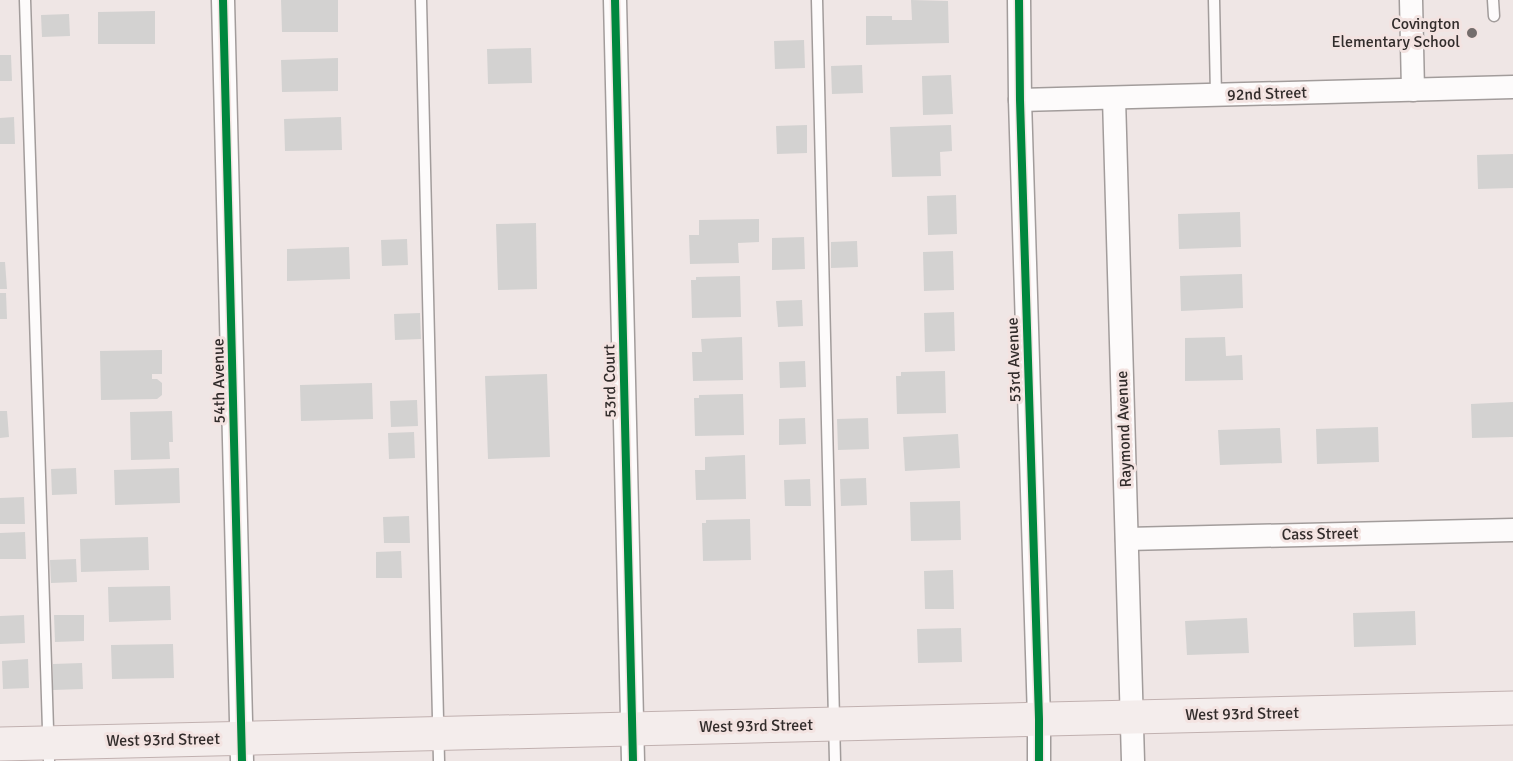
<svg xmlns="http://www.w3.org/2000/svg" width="1513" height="761" font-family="Signika,sans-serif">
	<rect width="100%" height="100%" fill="#efe6e5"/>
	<g fill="#d3d2d1">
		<path d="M281,0H338V32H282Z"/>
		<path d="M911,0L948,1L949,43L866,45V16H892V20H912Z"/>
		<path d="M155,11V44H98V12Z"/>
		<path d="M69,14L70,36L42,37L41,15Z"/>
		<path d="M804,40L805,68L775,69L774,41Z"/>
		<path d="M531,48L532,83L488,84L487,49Z"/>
		<path d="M0,55H11L12,81H0Z"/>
		<path d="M338,58V91L282,92L281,60Z"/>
		<path d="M862,65L863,93L832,94L831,66Z"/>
		<path d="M951,75L953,114L923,115L922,76Z"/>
		<path d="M14,117L15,144H0V118Z"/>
		<path d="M341,117L342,150L285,151L284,119Z"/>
		<path d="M807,125V153L777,154L776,126Z"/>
		<path d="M951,125L952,151L940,152L941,176L892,177L890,127Z"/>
		<path d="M1513,154V188L1478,189L1477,155Z"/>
		<path d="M956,195L957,234L928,235L927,196Z"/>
		<path d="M1240,212L1241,247L1179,249L1178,214Z"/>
		<path d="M759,219V242L738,243L739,263L690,264L689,235H699V220Z"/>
		<path d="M536,223L537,289L498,290L496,224Z"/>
		<path d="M804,237L805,269L772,270V238Z"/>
		<path d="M407,239L408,265L382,266L381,240Z"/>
		<path d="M857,241L858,267L831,268V242Z"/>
		<path d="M349,247L350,279L287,281V249Z"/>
		<path d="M953,251L954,290L924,291L923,252Z"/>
		<path d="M0,262H5L7,289H0Z"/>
		<path d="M1242,274L1243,308L1181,311L1180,276Z"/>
		<path d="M740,276L741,317L692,318L691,280H696V277Z"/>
		<path d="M0,293H6L7,319H0Z"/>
		<path d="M802,300L803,326L778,327L776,301Z"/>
		<path d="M954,312L955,351L925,352L924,313Z"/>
		<path d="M420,313L421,339L395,340L394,314Z"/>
		<path d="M742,337L743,380L693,381L692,352H702L701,339Z"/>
		<path d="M1225,337L1226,356L1242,355L1243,380L1185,381V338Z"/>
		<path d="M162,350V374H152V379H157L162,383V395L157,399L101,400L100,351Z"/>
		<path d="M805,361L806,387L780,388L779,362Z"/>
		<path d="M945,371L946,413L897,414L896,376H901V372Z"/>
		<path d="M547,374L550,457L488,459L485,376Z"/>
		<path d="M372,383L373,419L301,421L300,385Z"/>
		<path d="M743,394L744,435L695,436L694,398H699V395Z"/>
		<path d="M417,400L418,426L391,427L390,401Z"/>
		<path d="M1513,402V437L1472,438L1471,404Z"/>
		<path d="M0,411H7L9,437L0,438Z"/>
		<path d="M172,411L173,442H169L170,459L131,460L130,412Z"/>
		<path d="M805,418L806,444L779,445V419Z"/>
		<path d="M868,418L869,449L838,450L837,419Z"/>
		<path d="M1378,427L1379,462L1317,464L1316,429Z"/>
		<path d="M1280,428L1282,463L1220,465L1218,430Z"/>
		<path d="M414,432L415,458L389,459L388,433Z"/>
		<path d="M958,434L960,468L905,471L903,437Z"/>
		<path d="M745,455L746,499L696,500L695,470H705V457Z"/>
		<path d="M76,468L77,494L52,495L51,469Z"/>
		<path d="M179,468L180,503L115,505L114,470Z"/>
		<path d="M866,478L867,505L841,506L840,479Z"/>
		<path d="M810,479L811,506H785L784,480Z"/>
		<path d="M24,497L25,524H0V498Z"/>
		<path d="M960,501L961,540L911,541L910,502Z"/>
		<path d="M409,516L410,543H384L383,517Z"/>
		<path d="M750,519L751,560L703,561L702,523H706V520Z"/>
		<path d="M25,532L26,559H0V533Z"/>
		<path d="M148,537L149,570L81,572L80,539Z"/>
		<path d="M401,551L402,578H376V552Z"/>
		<path d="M76,559L77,582L51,583L50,560Z"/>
		<path d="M953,570L954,609H925L924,571Z"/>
		<path d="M170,586L171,620L109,622L108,587Z"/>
		<path d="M1415,611L1416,645L1354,647L1353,613Z"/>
		<path d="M24,615L25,643L0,644V616Z"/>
		<path d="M54,615H84V641L55,642Z"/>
		<path d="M1247,618L1249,653L1187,655L1185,621Z"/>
		<path d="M961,628L962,662L918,663L917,629Z"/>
		<path d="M173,644L174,678L112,679L111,645Z"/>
		<path d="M28,659L29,688L3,689L2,661Z"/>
		<path d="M82,663L83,689L53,690V664Z"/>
	</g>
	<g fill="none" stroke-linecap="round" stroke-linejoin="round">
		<g stroke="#a29c9b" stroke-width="13">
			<g id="lane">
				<path d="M25,0L49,761"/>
				<path d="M421,0L439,761"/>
				<path d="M817,0L835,761"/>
				<path d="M1214,0L1216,95"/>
				<path d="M1493,0L1494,16"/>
			</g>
		</g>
		<g stroke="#a29c9b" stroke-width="25">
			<g id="street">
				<path d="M223,0L242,761"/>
				<path d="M615,0L633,761"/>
				<path d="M1019,0L1020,100L1039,719V761"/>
				<path d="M1411,0L1413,90"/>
				<path d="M1114,98L1133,761"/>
				<path d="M1020,100L1513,87"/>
				<path d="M1127,539L1513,530"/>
			</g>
		</g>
		<g stroke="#c1b1b0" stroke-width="35">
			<path id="primary" d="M0,744L1513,708"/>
		</g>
		<use href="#lane" stroke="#fdfbfb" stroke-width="10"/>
		<use href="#street" stroke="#fdfbfb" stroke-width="22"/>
		<use href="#primary" stroke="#f4edec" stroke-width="33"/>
		<g stroke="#f3e3e1" stroke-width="11">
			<g id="cycleway">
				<path d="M223,0L242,761"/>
				<path d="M615,0L633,761"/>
				<path d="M1019,0L1020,100L1039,719V761"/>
			</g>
		</g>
		<use href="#cycleway" stroke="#00873e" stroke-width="8"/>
	</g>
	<circle fill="#746d6c" stroke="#f3e3e1" stroke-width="2" cx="1472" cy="33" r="6"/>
	<g text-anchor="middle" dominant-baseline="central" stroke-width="6" stroke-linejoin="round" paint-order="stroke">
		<g font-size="16" fill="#322c2b" stroke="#f3e3e1" text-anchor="end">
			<text x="1460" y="24">Covington<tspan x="1460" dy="18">Elementary School</tspan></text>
		</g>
		<g font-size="16" fill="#322c2b" stroke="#f3e3e1">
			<text transform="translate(1267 94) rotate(-2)">92nd Street</text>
			<text transform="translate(1014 360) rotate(-92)">53rd Avenue</text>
			<text transform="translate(219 381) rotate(-91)">54th Avenue</text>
			<text transform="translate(610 381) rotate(-91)">53rd Court</text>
			<text transform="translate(1124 429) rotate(-92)">Raymond Avenue</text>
			<text transform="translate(1320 534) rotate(-1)">Cass Street</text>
			<text transform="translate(1242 714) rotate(-1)">West 93rd Street</text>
			<text transform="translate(756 726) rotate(-1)">West 93rd Street</text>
			<text transform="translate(163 740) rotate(-1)">West 93rd Street</text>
		</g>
	</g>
</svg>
